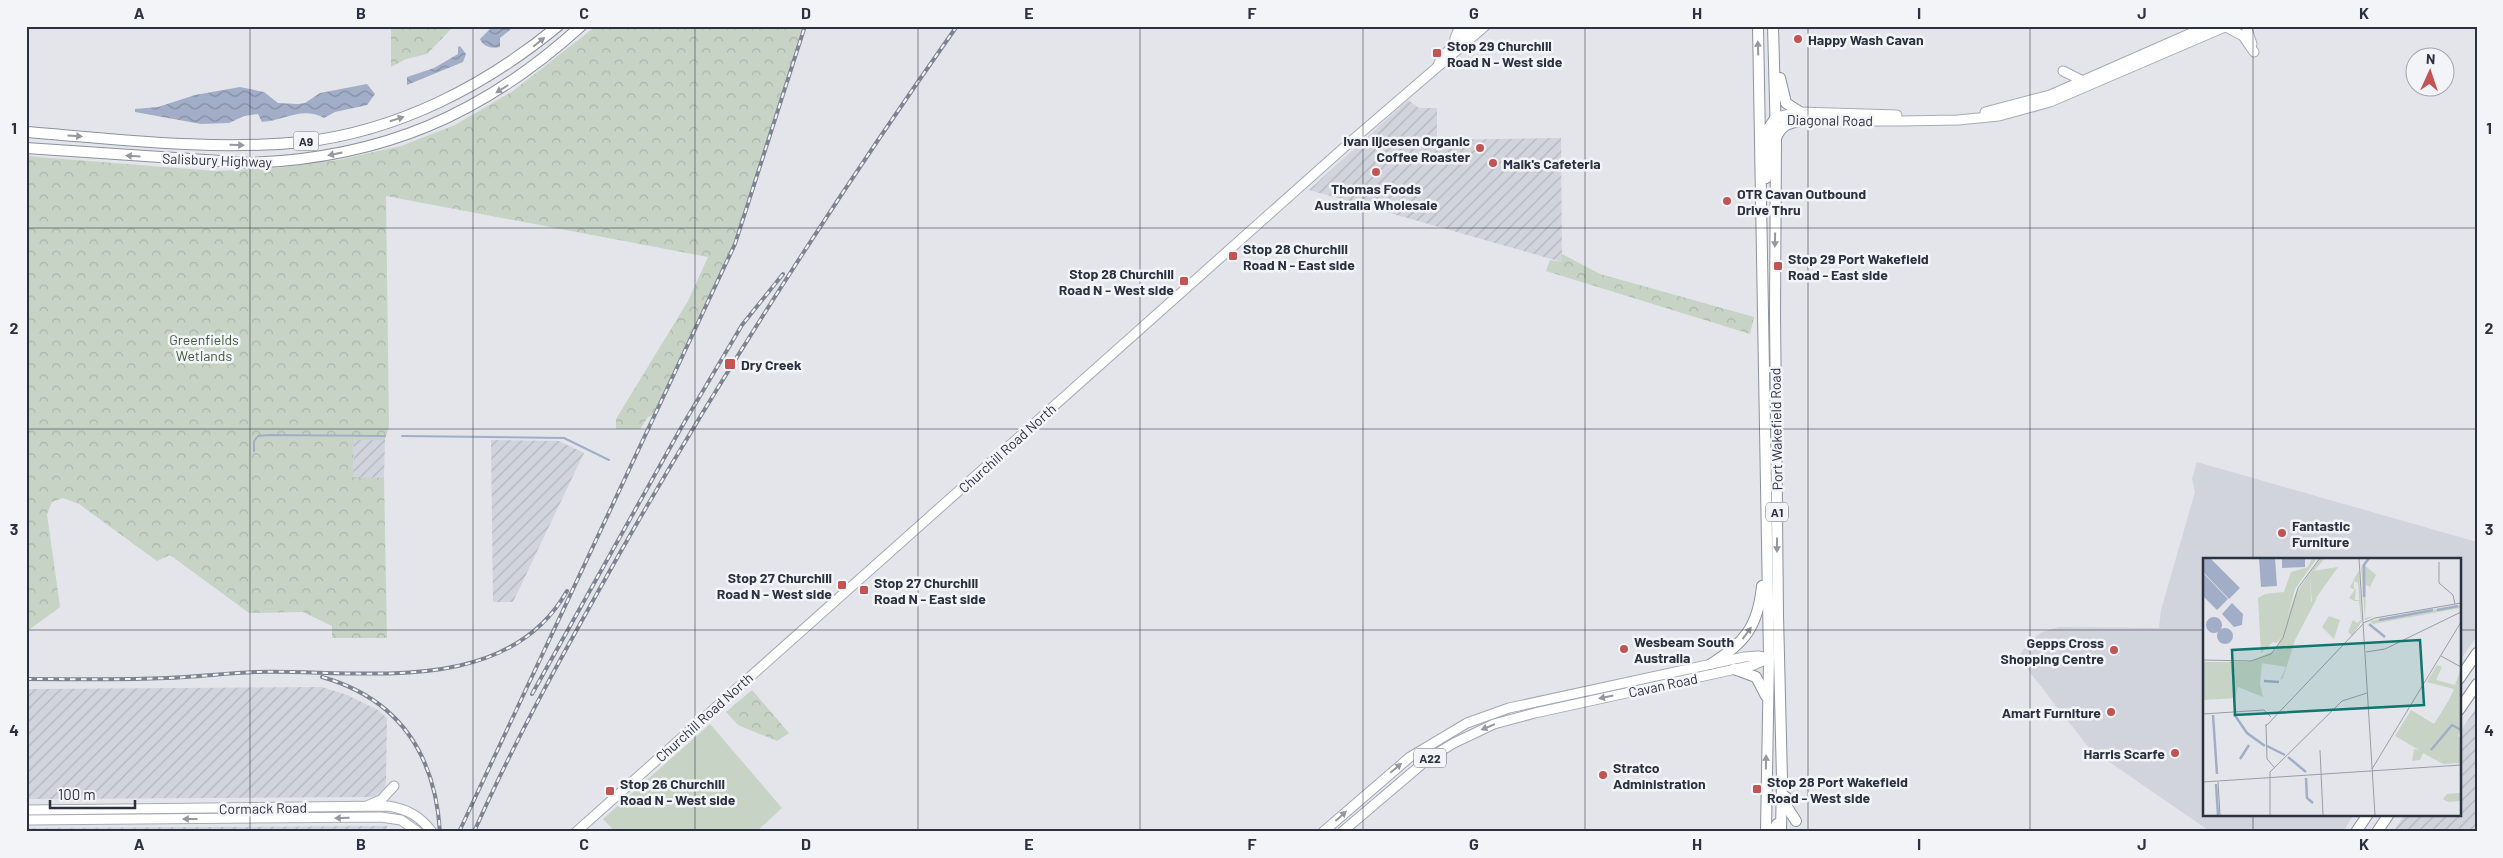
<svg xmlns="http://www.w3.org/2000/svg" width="2503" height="858" font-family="Barlow,sans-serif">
	<defs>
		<pattern id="industrial-furrows" width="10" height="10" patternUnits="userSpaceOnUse" patternTransform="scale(1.25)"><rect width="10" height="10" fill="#d1d4dc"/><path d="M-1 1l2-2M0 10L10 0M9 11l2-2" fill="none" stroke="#b4b6be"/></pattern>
		<pattern id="park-crowns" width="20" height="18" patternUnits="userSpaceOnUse" patternTransform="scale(1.25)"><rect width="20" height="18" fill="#c6d3c5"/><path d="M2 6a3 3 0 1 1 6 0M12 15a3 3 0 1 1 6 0" fill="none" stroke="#aab6aa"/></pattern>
		<pattern id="water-waves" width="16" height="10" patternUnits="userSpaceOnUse" patternTransform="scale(1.25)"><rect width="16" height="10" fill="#a2aec7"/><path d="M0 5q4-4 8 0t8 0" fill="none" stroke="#848ea3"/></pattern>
	</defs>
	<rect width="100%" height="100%" fill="#e3e5ea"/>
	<path fill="#d1d4dc" d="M2197,462L2477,542V636L2459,662V559H2204V814H2354L2343,832H2211L2089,748L2018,657L2029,642L2042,632L2059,627L2159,628L2161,610L2195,492L2192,479Z"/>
	<g fill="url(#industrial-furrows)">
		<path d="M1408,100L1419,108H1437V140L1561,138L1562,262L1309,190Z"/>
		<path d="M354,440H385L384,478H353Z"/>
		<path d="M491,440L559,441L584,453L513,602H493Z"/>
		<path d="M322,687L347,695L378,710L387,718L386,780L385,791L377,797L26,799V689Z"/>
		<path d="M2477,707V832H2393L2405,814H2459V733Z"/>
		<path d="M387,826V832H26V828Z"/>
	</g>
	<g fill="url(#park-crowns)">
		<path d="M391,26H454L427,54L406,59L391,67Z"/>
		<path d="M596,26H805L750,203L707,307L658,413L648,417L640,429H616V419L688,301L708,257L386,196L389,426L385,440H354L353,477L384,478L387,638H332V626L303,612L249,613L170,555L157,561L79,504L63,498L52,502L47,514L60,607L26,632V156L215,171L277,168L338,160L401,146L455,125L513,91Z"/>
		<path d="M1562,254L1600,274L1754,317L1750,334L1546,271L1550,260L1562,262Z"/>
		<path d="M752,690L789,733L777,741L738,725L726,712Z"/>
	</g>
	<path fill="#c6d3c5" d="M710,724L782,808L756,832H615L603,819Z"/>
	<g fill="url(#water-waves)">
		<path d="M515,26L500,38V47C493,49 483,47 480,39L492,27Z"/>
		<path d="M460,46L466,54L463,62L407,85V77L434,68L458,54V47Z"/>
		<path d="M367,84L375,94L367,105L335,112L324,118C302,106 284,121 262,122L258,114L244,116L229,123L201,124L135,112V109L158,107L195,95L240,87L264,92L278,103L298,104L305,103L320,93Z"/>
	</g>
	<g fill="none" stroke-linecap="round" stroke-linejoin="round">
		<g stroke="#a2aec7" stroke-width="2">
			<path d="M402,436L564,438L609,460"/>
			<path d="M254,451V441L258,436L269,435L385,436"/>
		</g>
		<g stroke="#a8abb4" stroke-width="11">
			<g id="secondary">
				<path d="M2246,26L2252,44"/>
				<path d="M2226,27L2243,36L2254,52"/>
				<path d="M1455,43V38L1460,26"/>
				<path d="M1438,65L1442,57L1473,26"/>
				<path d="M2063,71L2083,81"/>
				<path d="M1985,112L2050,95L2207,26"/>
				<path d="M1776,117L1800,121H1901L1958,120L1999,116L2050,102L2227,26"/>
				<path d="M1776,117L1800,112L1897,115"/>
				<path d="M369,805L381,800L394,786"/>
				<path d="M26,810L388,806C407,809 420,816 432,832"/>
				<path d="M26,820L381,817L401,820L418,832"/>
				<path d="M576,832L1349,143L1485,26"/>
			</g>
		</g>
		<g stroke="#a3a8b5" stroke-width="11">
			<g id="primary">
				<path d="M1323,832L1410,757L1467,723L1509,708L1744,657L1758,656L1769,658"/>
				<path d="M1342,832L1429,758L1454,743L1494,724L1535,713L1754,665L1769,658"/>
			</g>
		</g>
		<g stroke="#8c919f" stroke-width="12">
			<g id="highway">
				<path d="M1758,26L1769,658L1766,832"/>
				<path d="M1773,26L1776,139L1775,314L1778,615L1782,779L1781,832"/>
				<path d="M1780,78L1786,103L1800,112"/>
				<path d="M26,132C118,139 211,151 303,142C398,131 485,86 558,26"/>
				<path d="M1776,138C1781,126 1787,123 1800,121"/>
				<path d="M26,148L250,163C382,158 483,115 581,26"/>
				<path d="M1766,178L1768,129L1776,117"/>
				<path d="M1711,664C1745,643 1758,626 1762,586"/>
				<path d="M1734,669L1756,677L1766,696"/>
				<path d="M2459,679L2477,653"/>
				<path d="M2459,710L2477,684"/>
				<path d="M1786,797L1787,807L1796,821"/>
				<path d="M1773,832L1777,824L1781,823"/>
				<path d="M2356,832L2368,814"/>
				<path d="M2377,832L2389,814"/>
			</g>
		</g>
		<use href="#secondary" stroke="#fff" stroke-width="9"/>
		<use href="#primary" stroke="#fff" stroke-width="9"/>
		<use href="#highway" stroke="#fff" stroke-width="10"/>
		<g stroke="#7e8392" stroke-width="4">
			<g id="rail">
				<path d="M322,677C399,699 435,754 440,832"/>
				<path d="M26,679C73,679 120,680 167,678C197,677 227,673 257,672C358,669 506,699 567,591"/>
				<path d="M532,694L681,428L742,325L783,274"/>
				<path d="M459,832L735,244L805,26"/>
				<path d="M474,832C517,735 569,643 621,551C724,371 837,196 957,26"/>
			</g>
		</g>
		<use href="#rail" stroke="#f3f4f7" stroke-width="2" stroke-dasharray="5.5" stroke-linecap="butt"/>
	</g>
	<defs><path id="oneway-solid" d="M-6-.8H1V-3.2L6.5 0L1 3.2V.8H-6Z" transform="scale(1.25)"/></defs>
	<g fill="#9698a0">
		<use href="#oneway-solid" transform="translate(539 42) rotate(-39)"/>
		<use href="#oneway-solid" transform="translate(1758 48) rotate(-92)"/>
		<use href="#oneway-solid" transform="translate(502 89) rotate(148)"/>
		<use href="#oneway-solid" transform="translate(397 119) rotate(-18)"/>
		<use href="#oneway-solid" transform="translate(75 136) rotate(4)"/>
		<use href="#oneway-solid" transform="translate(237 145) rotate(2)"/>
		<use href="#oneway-solid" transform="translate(335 154) rotate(169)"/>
		<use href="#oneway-solid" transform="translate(133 156) rotate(-176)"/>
		<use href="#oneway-solid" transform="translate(1775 240) rotate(91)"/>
		<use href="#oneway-solid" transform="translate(1777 545) rotate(90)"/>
		<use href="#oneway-solid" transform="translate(1747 633) rotate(-54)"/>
		<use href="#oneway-solid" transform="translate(1606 697) rotate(168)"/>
		<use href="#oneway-solid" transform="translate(1488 727) rotate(158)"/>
		<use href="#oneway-solid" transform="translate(1766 762) rotate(-89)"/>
		<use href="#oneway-solid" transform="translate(1396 768) rotate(-40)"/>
		<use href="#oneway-solid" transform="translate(1341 816) rotate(-42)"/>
		<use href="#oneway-solid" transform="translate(342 818) rotate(179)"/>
		<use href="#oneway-solid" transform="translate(190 819) rotate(180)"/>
	</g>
	<path fill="none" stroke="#2c3141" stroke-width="1" stroke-opacity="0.55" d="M250,26V832M473,26V832M695,26V832M918,26V832M1140,26V832M1363,26V832M1585,26V832M1808,26V832M2030,26V832M2253,26V559M26,228H2477M26,429H2477M26,630H2204M2459,630H2477M2253,814V832"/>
	<g fill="#c35454" stroke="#f3f4f7" stroke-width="2">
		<circle cx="1798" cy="39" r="5"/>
		<rect x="1432" y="48" width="10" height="10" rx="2.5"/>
		<circle cx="1480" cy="148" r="5"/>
		<circle cx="1493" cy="163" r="5"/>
		<circle cx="1376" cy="172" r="5"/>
		<circle cx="1727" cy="201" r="5"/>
		<rect x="1228" y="251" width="10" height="10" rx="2.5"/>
		<rect x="1773" y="261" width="10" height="10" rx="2.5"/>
		<rect x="1179" y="276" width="10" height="10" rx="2.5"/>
		<rect x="724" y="358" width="12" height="12" rx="2.5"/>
		<circle cx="2282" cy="533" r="5"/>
		<rect x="837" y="580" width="10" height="10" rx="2.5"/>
		<rect x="859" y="585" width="10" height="10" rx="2.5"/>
		<circle cx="1624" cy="649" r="5"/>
		<circle cx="2114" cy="650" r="5"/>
		<circle cx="2111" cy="712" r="5"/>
		<circle cx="2175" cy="753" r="5"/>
		<circle cx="1603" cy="775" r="5"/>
		<rect x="1752" y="784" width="10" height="10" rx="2.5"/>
		<rect x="605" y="786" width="10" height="10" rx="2.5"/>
	</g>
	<g text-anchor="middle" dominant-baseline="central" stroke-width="5" stroke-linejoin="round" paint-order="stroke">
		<g fill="#f3f4f7" stroke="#686c78" stroke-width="1">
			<rect x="293.5" y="131.5" width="25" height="19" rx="4"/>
			<rect x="1766" y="502.5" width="22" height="19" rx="4"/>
			<rect x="1414" y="748.5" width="32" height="19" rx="4"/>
		</g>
		<g font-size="12" font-weight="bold" fill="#2c3141">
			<text x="306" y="141">A9</text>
			<text x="1777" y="512">A1</text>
			<text x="1430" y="758">A22</text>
		</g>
		<g font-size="14" font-weight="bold" fill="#2c3141" stroke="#f3f4f7" text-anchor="start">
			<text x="1808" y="39">Happy Wash Cavan</text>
			<text x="1447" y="45">Stop 29 Churchill<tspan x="1447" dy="16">Road N - West side</tspan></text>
			<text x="1470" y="140" text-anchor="end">Ivan Iljcesen Organic<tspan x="1470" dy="16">Coffee Roaster</tspan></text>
			<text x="1503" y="163">Maik's Cafeteria</text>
			<text x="1376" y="188" text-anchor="middle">Thomas Foods<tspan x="1376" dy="16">Australia Wholesale</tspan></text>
			<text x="1737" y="193">OTR Cavan Outbound<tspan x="1737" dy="16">Drive Thru</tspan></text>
			<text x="1243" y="248">Stop 28 Churchill<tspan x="1243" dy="16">Road N - East side</tspan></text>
			<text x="1788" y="258">Stop 29 Port Wakefield<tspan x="1788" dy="16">Road - East side</tspan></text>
			<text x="1174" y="273" text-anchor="end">Stop 28 Churchill<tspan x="1174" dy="16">Road N - West side</tspan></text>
			<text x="741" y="364">Dry Creek</text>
			<text x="2292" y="525">Fantastic<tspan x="2292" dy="16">Furniture</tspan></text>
			<text x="832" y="577" text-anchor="end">Stop 27 Churchill<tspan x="832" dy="16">Road N - West side</tspan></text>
			<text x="874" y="582">Stop 27 Churchill<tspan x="874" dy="16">Road N - East side</tspan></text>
			<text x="1634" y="641">Wesbeam South<tspan x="1634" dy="16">Australia</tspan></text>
			<text x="2104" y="642" text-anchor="end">Gepps Cross<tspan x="2104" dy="16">Shopping Centre</tspan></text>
			<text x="2101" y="712" text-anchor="end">Amart Furniture</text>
			<text x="2165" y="753" text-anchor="end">Harris Scarfe</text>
			<text x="1613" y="767">Stratco<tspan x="1613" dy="16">Administration</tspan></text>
			<text x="1767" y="781">Stop 28 Port Wakefield<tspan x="1767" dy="16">Road - West side</tspan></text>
			<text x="620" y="783">Stop 26 Churchill<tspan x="620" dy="16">Road N - West side</tspan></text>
		</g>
		<g font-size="14" fill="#2c3141" stroke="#f3f4f7">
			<text transform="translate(1830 120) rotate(1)">Diagonal Road</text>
			<text transform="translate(217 160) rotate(2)">Salisbury Highway</text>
			<text transform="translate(1776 429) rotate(-91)">Port Wakefield Road</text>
			<text transform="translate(1007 448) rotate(-42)">Churchill Road North</text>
			<text transform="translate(1663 685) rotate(-12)">Cavan Road</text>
			<text transform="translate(704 717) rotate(-42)">Churchill Road North</text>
			<text transform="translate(263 808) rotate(-1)">Cormack Road</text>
		</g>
		<g font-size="14" fill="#3c5b3b" stroke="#f3f4f7">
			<text x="204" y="339">Greenfields<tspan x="204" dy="16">Wetlands</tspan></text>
		</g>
	</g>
	<g transform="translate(2203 558)">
		<rect width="258" height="258" fill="#e3e5ea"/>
		<path d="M135,9L113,40L109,45L107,18L110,13ZM126,58L137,62L131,81L119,69Z" fill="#c6d3c5"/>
		<path d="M109,0H114L92,31L80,75L74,85L70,84L58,95L55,40L62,36L81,34L88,14L105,9ZM117,0H122L107,18L108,44L114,40L92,82L80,120L77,122L83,109L59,105L57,126L60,139L35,129L32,140L0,142V104H45L73,92L92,37ZM160,6L173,17L167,29L163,27L162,60L171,58L163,62H162L158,9ZM156,12L159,63L149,78L145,74L150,62L154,65L158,62L156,43H151L146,40L153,30L152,42H156L155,25L151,23V32L147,29ZM257,47V50L170,66L167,63ZM234,107L239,109L233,122L252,127L257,113L258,170L255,178L257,180V205L240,206L220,195L217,202L209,203L211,191L216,192L192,178L208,152L231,166L246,142L251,131L224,124ZM257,235V243L245,244L240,241L244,236Z" fill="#c6d3c5"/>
		<path d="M0,0H7L37,30L26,41L0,14ZM56,0H72L74,28L58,29ZM79,0H102V9L79,10ZM0,15L25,41L14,52L0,38ZM29,45L40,56L39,67L31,69L19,56ZM3 67a8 8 0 1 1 16 0a8 8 0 1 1-16 0ZM14 78a8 8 0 1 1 16 0a8 8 0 1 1-16 0Z" fill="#a2aec7"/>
		<path fill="none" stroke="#a2aec7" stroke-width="2.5" d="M161,39V7L166,0M234,52L255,48M176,62L230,52M166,66L182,79M61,123L76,124M31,156L44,175L62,188M10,157L14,216M64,188L82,197M228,192L249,167L258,172M85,199L103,214M37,201L46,187M103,220L104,240L110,245M13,226L15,257"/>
		<path fill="none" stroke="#9a9da6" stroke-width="1" d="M156,0L172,257M236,4V25L250,37L252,46M160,65L172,60L258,45M163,94L182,91L258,54M238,98L258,109M0,102L48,103L68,96L80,80L95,30L117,0M0,156L61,152L68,159M63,166L64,201L72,210M63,168L160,66M117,192L118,214M169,211L258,64M118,214L120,257M0,224L258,207M15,224L17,257M67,257V214L139,143L164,135"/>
		<path fill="#0f766e" fill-opacity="0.15" stroke="#0f766e" stroke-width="2.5" d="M217,82L221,147L32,157L29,92Z"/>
		<rect width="258" height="258" fill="none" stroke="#2c3141" stroke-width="2.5"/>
	</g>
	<rect width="2503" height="858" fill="none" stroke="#f3f4f7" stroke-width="55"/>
	<g transform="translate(2430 72) rotate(3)"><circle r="24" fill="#f3f4f7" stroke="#a3a6ae"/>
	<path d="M0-4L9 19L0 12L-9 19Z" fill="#c35454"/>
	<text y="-8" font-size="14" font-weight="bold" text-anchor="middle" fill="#2c3141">N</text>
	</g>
	<path d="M50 800v8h85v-8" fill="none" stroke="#2c3141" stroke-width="2.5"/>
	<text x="58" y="800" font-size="15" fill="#2c3141" stroke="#f3f4f7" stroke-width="4" paint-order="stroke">100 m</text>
	<rect x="28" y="28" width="2448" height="802" fill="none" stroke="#2c3141" stroke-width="2"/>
	<g font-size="16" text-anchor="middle" font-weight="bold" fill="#2c3141">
		<text x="139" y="19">A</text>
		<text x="361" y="19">B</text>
		<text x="584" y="19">C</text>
		<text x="806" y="19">D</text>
		<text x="1029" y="19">E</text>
		<text x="1252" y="19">F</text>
		<text x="1474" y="19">G</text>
		<text x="1697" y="19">H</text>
		<text x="1919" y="19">I</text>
		<text x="2142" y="19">J</text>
		<text x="2364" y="19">K</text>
		<text x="14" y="134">1</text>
		<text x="2489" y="134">1</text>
		<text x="14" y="334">2</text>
		<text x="2489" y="334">2</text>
		<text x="14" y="535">3</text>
		<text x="2489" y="535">3</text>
		<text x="14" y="736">4</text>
		<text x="2489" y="736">4</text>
		<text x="139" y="850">A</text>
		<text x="361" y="850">B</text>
		<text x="584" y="850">C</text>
		<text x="806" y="850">D</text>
		<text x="1029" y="850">E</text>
		<text x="1252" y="850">F</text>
		<text x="1474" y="850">G</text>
		<text x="1697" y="850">H</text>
		<text x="1919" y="850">I</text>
		<text x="2142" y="850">J</text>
		<text x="2364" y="850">K</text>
	</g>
</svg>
